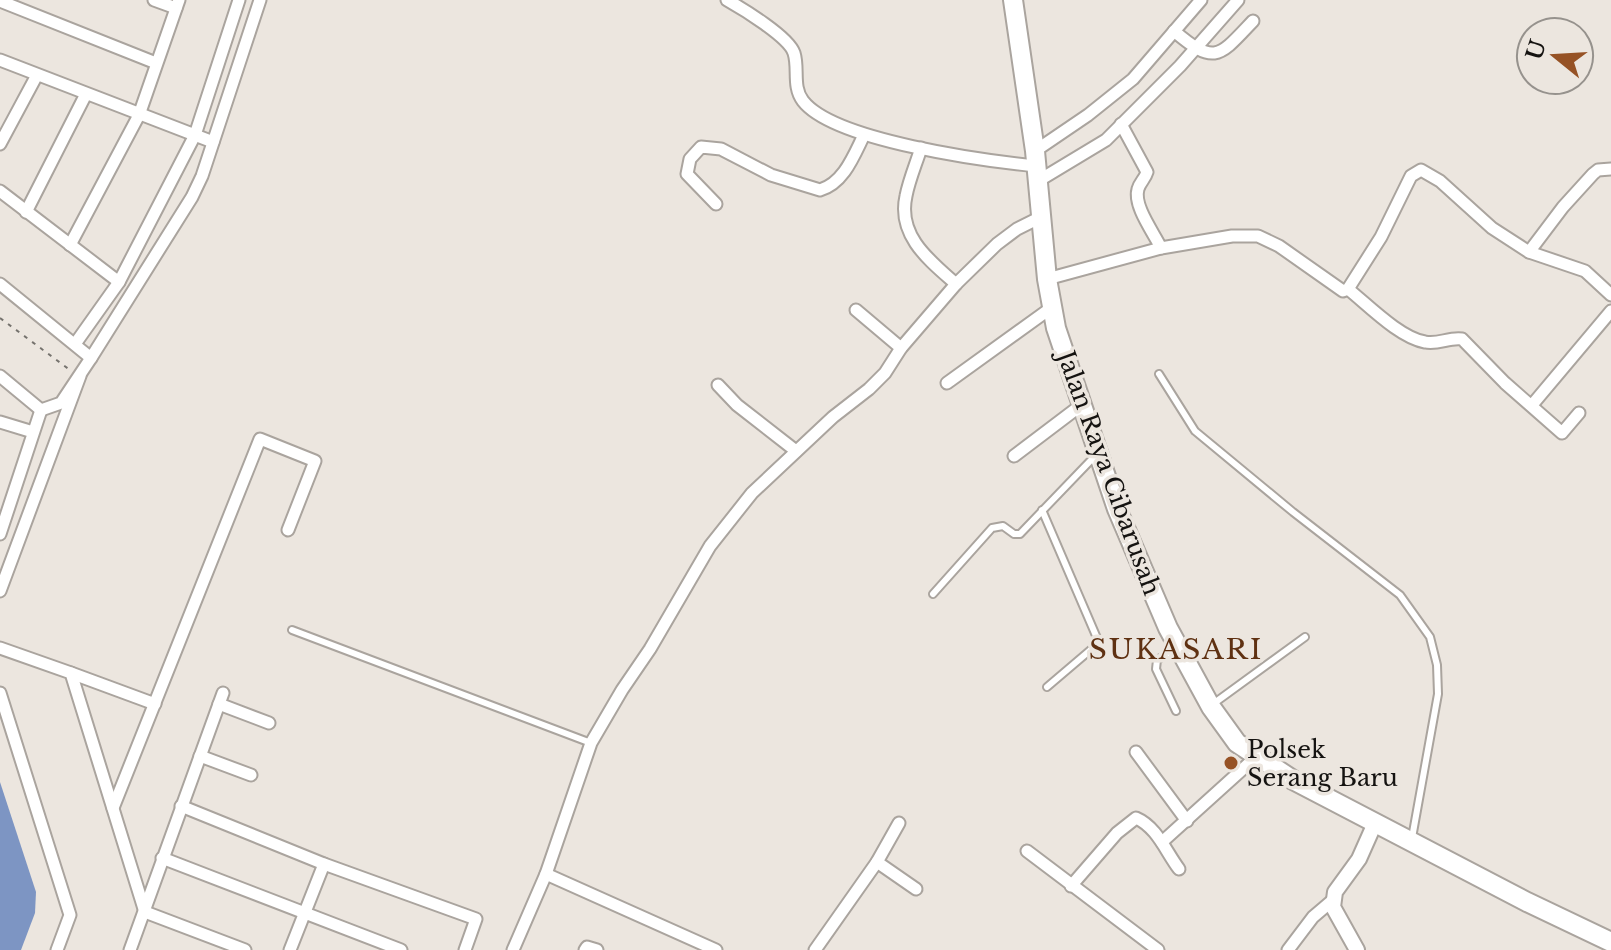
<svg xmlns="http://www.w3.org/2000/svg" width="1611" height="950" font-family="'Libre Baskerville',serif">
	<rect width="100%" height="100%" fill="#ece6df"/>
	<path fill="#7d95c3" d="M0,782L36,892L35,913L21,950H0Z"/>
	<g fill="none" stroke-linecap="round" stroke-linejoin="round">
		<g stroke="#aaa49e" stroke-width="10">
			<g id="service">
				<path d="M1159,374L1195,431L1293,512L1400,595L1430,637L1437,665L1438,694L1412,838"/>
				<path d="M1042,510L1097,638L1094,647L1047,687"/>
				<path d="M933,594L992,528L1003,526L1014,534H1020L1094,457"/>
				<path d="M292,630L591,743"/>
				<path d="M1175,649L1157,660L1156,669L1176,711"/>
				<path d="M1213,704L1305,637"/>
			</g>
		</g>
		<g stroke="#aaa49e" stroke-width="15">
			<g id="minor">
				<path d="M154,0L176,8"/>
				<path d="M727,0C743,9 789,37 794,53C799,68 792,87 803,101C834,141 986,161 1037,166"/>
				<path d="M0,1L156,63"/>
				<path d="M1174,31C1215,66 1219,57 1253,21"/>
				<path d="M0,60L213,142"/>
				<path d="M1121,124L1147,172C1145,179 1140,182 1138,189C1133,206 1154,233 1161,248"/>
				<path d="M0,144L37,75"/>
				<path d="M921,148C916,164 909,180 906,196C897,236 930,261 956,284"/>
				<path d="M1035,151L1088,115L1133,79L1201,0"/>
				<path d="M1038,181L1106,140L1180,66L1238,0"/>
				<path d="M0,191L119,282"/>
				<path d="M716,204L687,174L690,159L701,147L721,149L771,175L820,190C844,183 854,155 864,135"/>
				<path d="M26,212L86,94"/>
				<path d="M70,245L139,115L179,0"/>
				<path d="M1529,252L1563,207L1593,174L1598,170L1611,169"/>
				<path d="M1047,279L1161,248L1232,236H1258L1279,246L1343,291L1348,289L1381,237L1411,176L1421,170L1440,181L1492,228L1529,252L1585,271L1611,295"/>
				<path d="M0,284L91,358L192,197L202,176L260,0"/>
				<path d="M1348,289C1368,305 1400,338 1425,342C1438,345 1449,337 1462,339L1505,383L1562,433L1579,413"/>
				<path d="M856,310L901,348"/>
				<path d="M75,344L119,282L195,135L239,0"/>
				<path d="M0,376L41,410L61,403L91,358"/>
				<path d="M947,383L1051,308"/>
				<path d="M718,385L737,405L796,451"/>
				<path d="M1532,405L1611,311"/>
				<path d="M0,422L33,432"/>
				<path d="M1014,456L1080,406"/>
				<path d="M0,534L41,410"/>
				<path d="M0,591L80,376"/>
				<path d="M0,648L71,673L145,912L245,950"/>
				<path d="M71,673L155,704"/>
				<path d="M0,693L70,915L57,950"/>
				<path d="M219,704L269,723"/>
				<path d="M1136,752L1187,821"/>
				<path d="M200,756L251,775"/>
				<path d="M181,806L324,864L290,950"/>
				<path d="M113,808L260,439L315,461L288,530"/>
				<path d="M1162,842L1256,757"/>
				<path d="M1027,851L1158,950"/>
				<path d="M162,858L401,950"/>
				<path d="M877,862L916,889"/>
				<path d="M324,864L476,919L465,950"/>
				<path d="M546,874L716,950"/>
				<path d="M1071,886L1117,833L1136,818C1157,827 1166,852 1179,869"/>
				<path d="M130,950L223,693"/>
				<path d="M513,950L546,874L591,743L622,690L650,649L710,546L752,493L833,417L869,389L885,373L901,348L956,284L997,244L1017,229L1041,217"/>
				<path d="M585,950L587,947L597,950"/>
				<path d="M815,950L877,862L899,823"/>
				<path d="M1288,950L1313,917L1333,900"/>
			</g>
		</g>
		<g stroke="#aaa49e" stroke-width="18">
			<path id="tertiary" d="M1357,950L1333,907L1335,892L1359,859L1375,823"/>
		</g>
		<g stroke="#aaa49e" stroke-width="22">
			<path id="primary" d="M1013,0L1035,151L1047,279L1056,328L1117,509L1168,628L1211,707L1237,743L1293,780L1527,902L1611,942"/>
		</g>
		<path stroke="#76736e" stroke-width="2" stroke-dasharray="4 6" stroke-linecap="butt" d="M0,318L70,370"/>
		<use href="#service" stroke="#fff" stroke-width="6"/>
		<use href="#minor" stroke="#fff" stroke-width="11"/>
		<use href="#tertiary" stroke="#fff" stroke-width="14"/>
		<use href="#primary" stroke="#fff" stroke-width="18"/>
	</g>
	<circle fill="#965225" stroke="#ece6df" stroke-width="3" cx="1231" cy="763" r="8"/>
	<g text-anchor="middle" dominant-baseline="central" stroke-width="7" stroke-linejoin="round" paint-order="stroke">
		<g font-size="24" fill="#151311" stroke="#ece6df">
			<text transform="translate(1109 473) rotate(70)">Jalan Raya Cibarusah</text>
		</g>
		<g font-size="24" fill="#151311" stroke="#ece6df" text-anchor="start">
			<text x="1247" y="749">Polsek<tspan x="1247" dy="28">Serang Baru</tspan></text>
		</g>
		<g font-size="28" letter-spacing="2" fill="#5f3112" stroke="#ece6df">
			<text x="1176" y="649">SUKASARI</text>
		</g>
	</g>
	<g transform="translate(1555 56) rotate(288)"><circle r="38" fill="#ece6df" stroke="#96928d" stroke-width="2"/>
	<path d="M0-6L14 30L0 20L-14 30Z" fill="#965225"/>
	<text y="-12" font-size="22" font-weight="bold" text-anchor="middle" fill="#151311">U</text>
	</g>
</svg>
